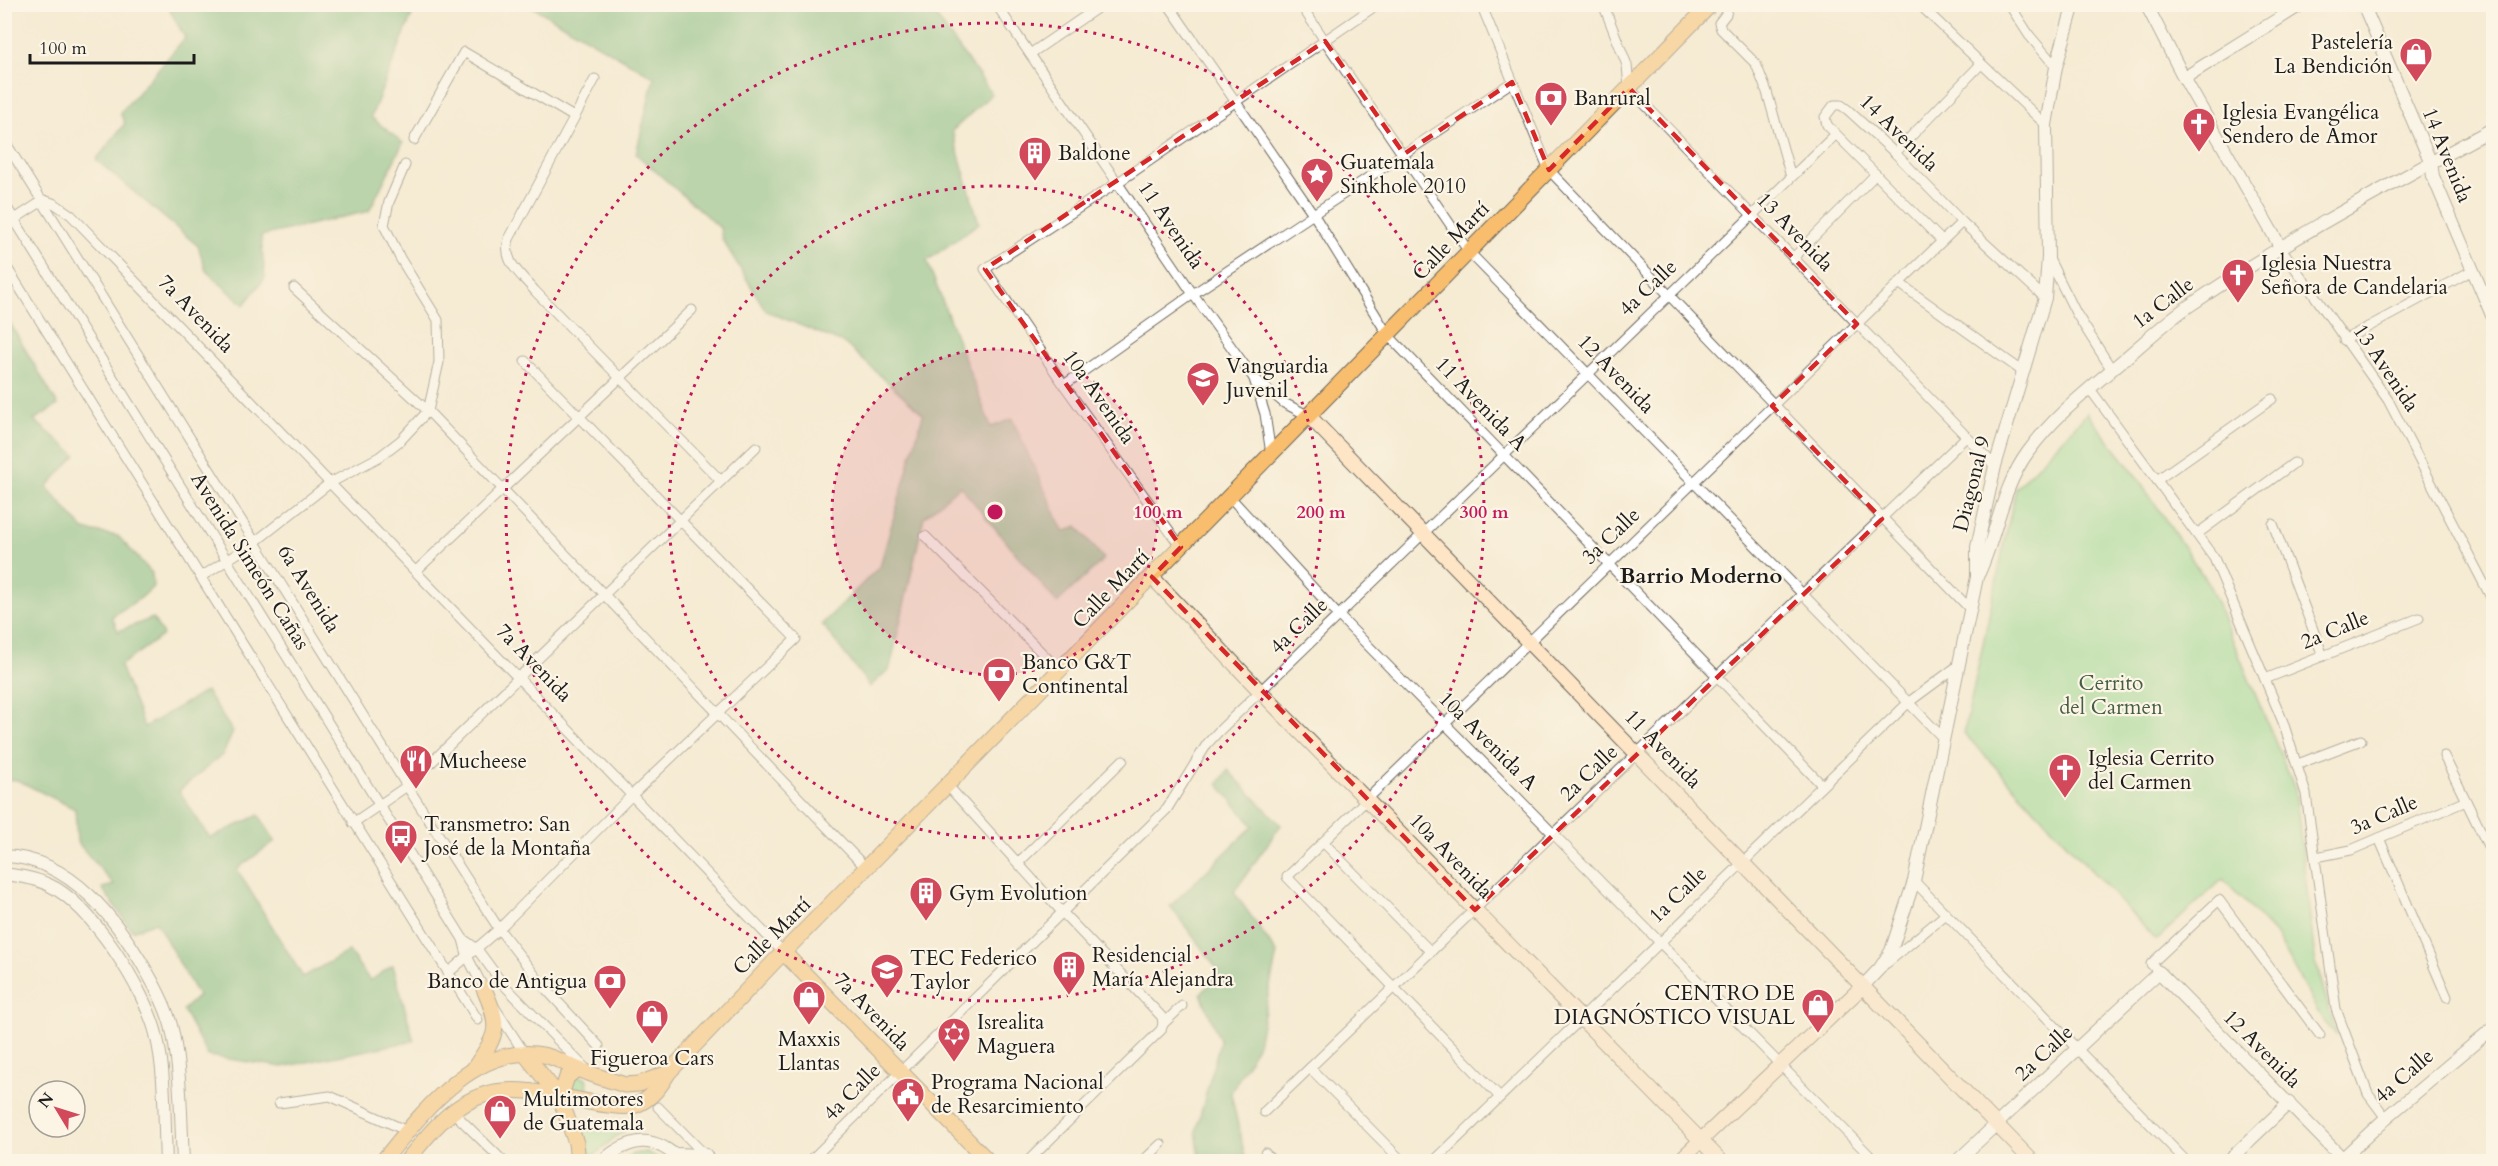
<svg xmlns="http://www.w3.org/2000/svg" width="2498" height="1166" font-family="Cardo,serif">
	<rect width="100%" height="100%" fill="#fcf5e5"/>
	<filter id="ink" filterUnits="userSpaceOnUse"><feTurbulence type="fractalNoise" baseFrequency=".0167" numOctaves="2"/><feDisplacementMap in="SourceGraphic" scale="12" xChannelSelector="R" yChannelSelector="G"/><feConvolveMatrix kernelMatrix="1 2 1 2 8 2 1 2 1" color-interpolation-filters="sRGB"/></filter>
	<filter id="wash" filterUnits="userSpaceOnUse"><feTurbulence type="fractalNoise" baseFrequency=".008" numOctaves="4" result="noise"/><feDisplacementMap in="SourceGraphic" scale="24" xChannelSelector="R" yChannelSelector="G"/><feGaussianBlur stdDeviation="1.35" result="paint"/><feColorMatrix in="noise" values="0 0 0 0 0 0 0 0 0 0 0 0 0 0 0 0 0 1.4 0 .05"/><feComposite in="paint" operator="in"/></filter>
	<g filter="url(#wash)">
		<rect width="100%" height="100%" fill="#f6ebd3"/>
		<g fill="#91d892" stroke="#567a57" stroke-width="1.5">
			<path d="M2087,413L2134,473L2210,586L2295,789L2315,959L2337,1036L2321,1018L2277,936L2223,879L2156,940L1964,733L2016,488Z"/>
			<path d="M574,1076L586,1078L588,1088L581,1094L569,1090Z"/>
			<path d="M586,1121L626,1125V1130L614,1138L594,1156L589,1152L582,1126V1123Z"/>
			<path d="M646,1152L664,1161H620L633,1154Z"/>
		</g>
		<g fill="#74b87c" stroke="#486a4c" stroke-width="1.5">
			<path d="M880,4L883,9L892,5H928L992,94L952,131L979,223L927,261L991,427L1012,419L1064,532L1077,526L1104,559L1057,603L960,486L924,517L890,668L870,687L822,624L880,566L923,414L845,344L766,311L722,239L720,228L636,154L654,77L529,5Z"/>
			<path d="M167,5H416L371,117L403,143L369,211L261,236L265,278L244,305L206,271L198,246L96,160L125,123L120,113L185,38Z"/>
			<path d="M4,313L58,405L34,420L76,455L47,487L84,530L118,536L152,573L153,587L141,598L112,616L118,631L153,618L163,635L120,666L144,727L206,691L233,732L223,754L179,791L210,838L259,815L275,841L237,869L303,977L349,951L370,981L393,965L414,1041L282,1067L208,1056L183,1010L198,996L156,922L132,931L102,888L114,885L77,842L75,809L17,780L5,781V761L7,759L4,753Z"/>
			<path d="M1228,770L1281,825L1234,892L1277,953L1258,1044L1231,1093L1246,1161H1200L1196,1131L1220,1041L1201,994L1219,971L1170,906L1253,826L1218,784Z"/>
		</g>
	</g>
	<g filter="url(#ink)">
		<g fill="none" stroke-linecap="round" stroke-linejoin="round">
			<g stroke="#68645c" stroke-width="11">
				<g id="minor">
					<path d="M996,4L1193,294L1253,377L1284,403L1309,416"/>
					<path d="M1168,4L1314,215L1388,335L1822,785"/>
					<path d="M1300,4L1469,252L1943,738"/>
					<path d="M1481,4L1549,170L1970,609"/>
					<path d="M1603,4L1627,65L1629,88L1995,466"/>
					<path d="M1726,4L1728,7L1726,14L1719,23L1721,29L1756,64L1767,92L1791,177"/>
					<path d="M1919,4L2046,125"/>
					<path d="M2009,4L2029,35L2056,67"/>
					<path d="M1030,54L1103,4"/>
					<path d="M595,79L509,239C502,262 521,274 535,291L721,481"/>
					<path d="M4,140L407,786L499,929L544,987L599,1046"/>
					<path d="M414,140L464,52L574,117"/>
					<path d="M1895,153L1981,64"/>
					<path d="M4,203L463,939L468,958L485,991"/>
					<path d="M4,226L44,200L55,204L71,215L784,953"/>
					<path d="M1942,241L1827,125L1825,117L1834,105H1841L1848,110L1895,153L1962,222L2045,298"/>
					<path d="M2281,248L2388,400L2494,603"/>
					<path d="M2048,257L2076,313L2112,370"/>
					<path d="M1793,258L1876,174"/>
					<path d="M4,263L478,1020"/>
					<path d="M1899,283L2022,371"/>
					<path d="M294,288L428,411L867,869"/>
					<path d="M2344,340L2473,270"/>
					<path d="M1254,379L1265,414L1271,454"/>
					<path d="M1064,385L1193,294L1512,82"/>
					<path d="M2090,389L2214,558L2283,722L2306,794L2336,1009L2368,1094L2386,1118"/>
					<path d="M2157,480L2272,399"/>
					<path d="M1230,497L1338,615L1876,1162"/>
					<path d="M2273,524L2323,656"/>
					<path d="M2197,534L2294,463"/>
					<path d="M925,536L1060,671"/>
					<path d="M1181,547L1064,385L985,269L1117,183L1378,4"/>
					<path d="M416,571L692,310"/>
					<path d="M201,577L255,542L330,483L379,457L401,440L428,411L439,362L438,320L400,258L384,225L389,202L405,165"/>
					<path d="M2265,679L2419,618"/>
					<path d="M2444,756L2494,858"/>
					<path d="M2298,764L2361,740"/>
					<path d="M948,786L1062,912L1162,1017L1163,1024"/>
					<path d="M353,823L407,786L756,447"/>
					<path d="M2379,838L2447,997"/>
					<path d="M1323,842L1431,952"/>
					<path d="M2316,857L2351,850L2466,801"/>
					<path d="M1018,863L1123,760"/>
					<path d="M1914,881L2187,1162"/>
					<path d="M463,939L477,949L502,983L586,1069"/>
					<path d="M1887,963L1946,914"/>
					<path d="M2159,972L2151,964L2219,900L2320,1035"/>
					<path d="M448,973L499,929L632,795L796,639L525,361"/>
					<path d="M495,1008L525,1054"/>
					<path d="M1310,1068L1403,1162"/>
					<path d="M1500,1097L1287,877L1962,222"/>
					<path d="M279,1103L330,1096L407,1131"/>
					<path d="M658,1107L712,1162"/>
					<path d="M452,1111L504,1162"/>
					<path d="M1264,1112L1966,437"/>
					<path d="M1265,1153L1273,1162"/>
					<path d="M809,1162L1167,809L1207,744L1218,732L1835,135"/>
					<path d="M1027,1162L1161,1030L1163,1024L1182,1006"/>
					<path d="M1142,1162L1161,1144"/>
					<path d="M1433,1162L1909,702L1959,665"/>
				</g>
			</g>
			<g stroke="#68645c" stroke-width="14">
				<g id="tertiary">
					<path d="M2146,4L2184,78L2281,248"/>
					<path d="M2363,4L2431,163L2433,176L2494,320"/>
					<path d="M2184,78L2302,4"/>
					<path d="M1979,573C1997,534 2002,487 2028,452C2053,417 2089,389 2122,361C2144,343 2165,322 2189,306C2286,240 2390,185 2494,128"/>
					<path d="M4,856C71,858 117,920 147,972C158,991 169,1012 173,1034C181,1073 181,1121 183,1162"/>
					<path d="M4,874C19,876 35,878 49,885C91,904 145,990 156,1034C166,1074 164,1120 166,1162"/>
					<path d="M1863,986L1880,968L1891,951L1914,881L1977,577V547L1995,466L2045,298L2048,257L2046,125L2056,67L2074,4"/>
					<path d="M674,1154L706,1155"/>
					<path d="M2343,1158L2386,1118L2494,1027"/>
					<path d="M601,1162C630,1137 654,1133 682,1162"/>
					<path d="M1956,1162L2159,972L2346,1162"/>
					<path d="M2227,1162L2289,1103"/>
				</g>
			</g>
			<g stroke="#68645c" stroke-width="16">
				<g id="secondary">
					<path d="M1309,416L2033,1162"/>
					<path d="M1152,577L1260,691L1722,1162"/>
					<path d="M1678,1162L1863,986"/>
				</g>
			</g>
			<g stroke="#68645c" stroke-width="17">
				<g id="primary">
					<path d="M784,953L989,1162"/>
					<path d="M525,1054L560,1098L576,1143L578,1162"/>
					<path d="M560,1098L567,1077L577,1069"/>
				</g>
			</g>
			<g stroke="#68645c" stroke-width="17">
				<g id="trunk">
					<path d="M473,1070C497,1034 502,1030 484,989"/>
					<path d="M382,1162C420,1116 474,1042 543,1055C555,1057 566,1064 577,1069C593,1075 608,1080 625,1085L639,1084L668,1073"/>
					<path d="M406,1162C429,1133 452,1103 490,1093C526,1084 572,1101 608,1105C617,1106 628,1108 636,1105C651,1099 660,1087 668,1073L773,963L1711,4"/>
				</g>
			</g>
			<use href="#minor" stroke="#fff" stroke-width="9"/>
			<use href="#tertiary" stroke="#fff" stroke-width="12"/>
			<use href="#secondary" stroke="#fde5c5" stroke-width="14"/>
			<use href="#primary" stroke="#f9be6d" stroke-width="15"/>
			<use href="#trunk" stroke="#f9be6d" stroke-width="15"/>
		</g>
	</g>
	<path d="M0 0H2498V1166H0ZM1325,41L1404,154L1512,82L1549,170L1629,88L1857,324L1772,406L1882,519L1475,910L1152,577L1181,547L985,269Z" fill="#f6ebd3" fill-opacity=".55" fill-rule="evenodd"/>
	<path fill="none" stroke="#d62828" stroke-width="4.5" stroke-dasharray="12 8" stroke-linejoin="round" d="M1325,41L1404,154L1512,82L1549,170L1629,88L1857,324L1772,406L1882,519L1475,910L1152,577L1181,547L985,269Z"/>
	<circle cx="995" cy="512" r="163" fill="#c2185b" fill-opacity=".12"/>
	<g fill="none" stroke="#c2185b" stroke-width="3" stroke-dasharray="3 6">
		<circle cx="995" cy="512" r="163"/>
		<circle cx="995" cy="512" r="326"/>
		<circle cx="995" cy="512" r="489"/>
	</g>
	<defs>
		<g id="shop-pin" transform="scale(1.725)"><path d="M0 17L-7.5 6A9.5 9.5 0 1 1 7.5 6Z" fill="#d1495b" stroke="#fcf5e5"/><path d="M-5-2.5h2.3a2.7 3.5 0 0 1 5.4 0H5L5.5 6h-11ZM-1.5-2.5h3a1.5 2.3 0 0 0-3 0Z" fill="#fff"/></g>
		<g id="bank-pin" transform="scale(1.725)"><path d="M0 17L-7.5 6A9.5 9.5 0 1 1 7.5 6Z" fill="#d1495b" stroke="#fcf5e5"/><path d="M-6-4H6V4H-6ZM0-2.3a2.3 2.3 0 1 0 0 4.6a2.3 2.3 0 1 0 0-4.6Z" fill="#fff"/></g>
		<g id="church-pin" transform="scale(1.725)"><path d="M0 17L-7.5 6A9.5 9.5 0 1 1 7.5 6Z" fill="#d1495b" stroke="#fcf5e5"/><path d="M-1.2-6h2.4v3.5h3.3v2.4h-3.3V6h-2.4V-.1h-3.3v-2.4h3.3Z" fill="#fff"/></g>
		<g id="building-pin" transform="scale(1.725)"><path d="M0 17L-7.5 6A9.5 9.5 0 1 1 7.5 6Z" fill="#d1495b" stroke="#fcf5e5"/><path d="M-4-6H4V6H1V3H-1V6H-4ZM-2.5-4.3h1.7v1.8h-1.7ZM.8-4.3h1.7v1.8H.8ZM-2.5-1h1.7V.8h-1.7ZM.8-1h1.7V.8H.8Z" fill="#fff"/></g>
		<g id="sight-pin" transform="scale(1.725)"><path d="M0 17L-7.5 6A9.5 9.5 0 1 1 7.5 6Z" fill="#d1495b" stroke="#fcf5e5"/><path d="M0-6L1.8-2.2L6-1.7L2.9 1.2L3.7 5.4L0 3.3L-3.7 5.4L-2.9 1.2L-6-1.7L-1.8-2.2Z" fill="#fff"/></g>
		<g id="school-pin" transform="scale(1.725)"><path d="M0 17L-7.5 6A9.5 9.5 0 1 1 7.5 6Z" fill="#d1495b" stroke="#fcf5e5"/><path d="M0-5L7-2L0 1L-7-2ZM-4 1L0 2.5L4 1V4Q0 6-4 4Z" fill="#fff"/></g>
		<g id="restaurant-pin" transform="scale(1.725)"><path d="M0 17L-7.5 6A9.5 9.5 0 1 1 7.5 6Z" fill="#d1495b" stroke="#fcf5e5"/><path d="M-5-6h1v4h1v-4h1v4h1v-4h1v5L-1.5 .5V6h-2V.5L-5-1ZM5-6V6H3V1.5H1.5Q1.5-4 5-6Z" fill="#fff"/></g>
		<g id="bus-pin" transform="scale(1.725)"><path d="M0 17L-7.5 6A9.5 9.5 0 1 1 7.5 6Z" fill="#d1495b" stroke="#fcf5e5"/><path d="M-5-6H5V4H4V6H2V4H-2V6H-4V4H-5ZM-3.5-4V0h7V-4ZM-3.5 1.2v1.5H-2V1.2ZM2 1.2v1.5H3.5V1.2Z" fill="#fff"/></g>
		<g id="synagogue-pin" transform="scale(1.725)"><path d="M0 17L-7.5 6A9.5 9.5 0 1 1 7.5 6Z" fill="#d1495b" stroke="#fcf5e5"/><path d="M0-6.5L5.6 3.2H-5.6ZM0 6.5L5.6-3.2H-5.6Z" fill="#fff"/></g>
		<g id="civic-pin" transform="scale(1.725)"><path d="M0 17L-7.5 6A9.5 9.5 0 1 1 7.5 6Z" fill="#d1495b" stroke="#fcf5e5"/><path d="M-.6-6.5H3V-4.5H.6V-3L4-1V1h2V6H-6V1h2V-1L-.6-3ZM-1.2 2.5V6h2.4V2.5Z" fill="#fff"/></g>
	</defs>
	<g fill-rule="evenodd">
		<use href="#shop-pin" x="2416" y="54"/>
		<use href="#bank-pin" x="1551" y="98"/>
		<use href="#church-pin" x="2199" y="124"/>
		<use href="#building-pin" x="1035" y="153"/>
		<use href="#sight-pin" x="1317" y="174"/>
		<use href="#church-pin" x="2238" y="275"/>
		<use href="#school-pin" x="1203" y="378"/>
		<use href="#bank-pin" x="999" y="674"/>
		<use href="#restaurant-pin" x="416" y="761"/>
		<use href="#church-pin" x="2065" y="770"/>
		<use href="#bus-pin" x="401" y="836"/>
		<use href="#building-pin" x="926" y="893"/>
		<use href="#building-pin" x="1069" y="967"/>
		<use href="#school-pin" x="887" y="970"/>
		<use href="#bank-pin" x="610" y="981"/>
		<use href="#shop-pin" x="809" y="997"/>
		<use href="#shop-pin" x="1818" y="1005"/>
		<use href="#shop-pin" x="652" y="1016"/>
		<use href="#synagogue-pin" x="954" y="1034"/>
		<use href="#civic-pin" x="908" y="1094"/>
		<use href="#shop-pin" x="500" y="1111"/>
	</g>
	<g text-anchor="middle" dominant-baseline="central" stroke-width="4.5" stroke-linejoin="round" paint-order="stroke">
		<g font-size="21" fill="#1c1c1c" stroke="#fcf5e5" text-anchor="start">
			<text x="2393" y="42" text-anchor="end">Pastelería<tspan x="2393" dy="24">La Bendición</tspan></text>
			<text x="1574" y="98">Banrural</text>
			<text x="2222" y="112">Iglesia Evangélica<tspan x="2222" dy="24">Sendero de Amor</tspan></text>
			<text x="1058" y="153">Baldone</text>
			<text x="1340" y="162">Guatemala<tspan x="1340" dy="24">Sinkhole 2010</tspan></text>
			<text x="2261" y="263">Iglesia Nuestra<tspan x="2261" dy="24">Señora de Candelaria</tspan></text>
			<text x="1226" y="366">Vanguardia<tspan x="1226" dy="24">Juvenil</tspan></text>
			<text x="1022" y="662">Banco G&amp;T<tspan x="1022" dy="24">Continental</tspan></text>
			<text x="2088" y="758">Iglesia Cerrito<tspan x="2088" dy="24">del Carmen</tspan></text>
			<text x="439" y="761">Mucheese</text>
			<text x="424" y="824">Transmetro: San<tspan x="424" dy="24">José de la Montaña</tspan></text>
			<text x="949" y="893">Gym Evolution</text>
			<text x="1092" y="955">Residencial<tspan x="1092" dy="24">María Alejandra</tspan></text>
			<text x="910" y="958">TEC Federico<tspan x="910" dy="24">Taylor</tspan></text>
			<text x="587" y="981" text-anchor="end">Banco de Antigua</text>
			<text x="1795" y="993" text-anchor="end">CENTRO DE<tspan x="1795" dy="24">DIAGNÓSTICO VISUAL</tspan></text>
			<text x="977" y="1022">Isrealita<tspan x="977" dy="24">Maguera</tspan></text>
			<text x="809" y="1039" text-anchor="middle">Maxxis<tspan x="809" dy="24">Llantas</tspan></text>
			<text x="652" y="1058" text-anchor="middle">Figueroa Cars</text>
			<text x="931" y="1082">Programa Nacional<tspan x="931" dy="24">de Resarcimiento</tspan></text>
			<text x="523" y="1099">Multimotores<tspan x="523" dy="24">de Guatemala</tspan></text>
		</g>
		<g font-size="21" fill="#1c1c1c" stroke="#fcf5e5">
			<text transform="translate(1899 133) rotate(44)">14 Avenida</text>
			<text transform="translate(2447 155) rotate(68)">14 Avenida</text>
			<text transform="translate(1171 225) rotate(56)">11 Avenida</text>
			<text transform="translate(1795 232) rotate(46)">13 Avenida</text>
			<text transform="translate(1451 241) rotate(-46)">Calle Martí</text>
			<text transform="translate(1648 288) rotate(-44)">4a Calle</text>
			<text transform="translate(2163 303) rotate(-37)">1a Calle</text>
			<text transform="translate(196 314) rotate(46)">7a Avenida</text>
			<text transform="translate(2386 368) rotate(56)">13 Avenida</text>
			<text transform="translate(1616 374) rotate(46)">12 Avenida</text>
			<text transform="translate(1099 397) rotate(55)">10a Avenida</text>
			<text transform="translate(1481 404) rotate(46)">11 Avenida A</text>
			<text transform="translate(1972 484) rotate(-76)">Diagonal 9</text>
			<text transform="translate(1611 536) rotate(-44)">3a Calle</text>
			<text transform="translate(250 561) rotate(58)">Avenida Simeón Cañas</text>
			<text transform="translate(309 589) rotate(58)">6a Avenida</text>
			<text transform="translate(1111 589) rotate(-46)">Calle Martí</text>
			<text transform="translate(1299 626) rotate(-44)">4a Calle</text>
			<text transform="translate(2335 630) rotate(-22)">2a Calle</text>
			<text transform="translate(534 663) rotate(46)">7a Avenida</text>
			<text transform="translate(1488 741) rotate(45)">10a Avenida A</text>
			<text transform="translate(1663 749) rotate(46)">11 Avenida</text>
			<text transform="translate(1589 773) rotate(-44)">2a Calle</text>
			<text transform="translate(2384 815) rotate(-23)">3a Calle</text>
			<text transform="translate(1451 856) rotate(46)">10a Avenida</text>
			<text transform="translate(1678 895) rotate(-44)">1a Calle</text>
			<text transform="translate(772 936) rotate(-45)">Calle Martí</text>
			<text transform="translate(872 1012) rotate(46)">7a Avenida</text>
			<text transform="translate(2262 1049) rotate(45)">12 Avenida</text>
			<text transform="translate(2044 1053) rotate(-43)">2a Calle</text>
			<text transform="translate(2404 1076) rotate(-41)">4a Calle</text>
			<text transform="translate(852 1092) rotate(-45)">4a Calle</text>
		</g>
		<g font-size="21" fill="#455e45" stroke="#fcf5e5">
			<text x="2111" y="683">Cerrito<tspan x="2111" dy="24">del Carmen</tspan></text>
		</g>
		<g font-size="22" font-weight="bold" fill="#1c1c1c" stroke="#fcf5e5">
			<text x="1701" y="576">Barrio Moderno</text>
		</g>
	</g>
	<circle cx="995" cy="512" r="9" fill="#c2185b" stroke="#fcf5e5" stroke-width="3"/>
	<g font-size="18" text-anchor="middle" font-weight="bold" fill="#c2185b" stroke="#fcf5e5" stroke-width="4.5" stroke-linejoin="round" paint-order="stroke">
		<text x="1158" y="518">100 m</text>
		<text x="1321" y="518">200 m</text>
		<text x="1484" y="518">300 m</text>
	</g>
	<rect width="2498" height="1166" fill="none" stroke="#fcf5e5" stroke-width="24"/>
	<g transform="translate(57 1109) rotate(308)"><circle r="28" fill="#fcf5e5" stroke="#a29e95" stroke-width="1.5"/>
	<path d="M0-4.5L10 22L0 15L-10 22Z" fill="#d1495b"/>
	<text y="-9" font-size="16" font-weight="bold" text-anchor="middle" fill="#1c1c1c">N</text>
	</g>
	<path d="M30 54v9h164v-9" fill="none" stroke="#1c1c1c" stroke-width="3"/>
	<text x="39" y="54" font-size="18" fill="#1c1c1c" stroke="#fcf5e5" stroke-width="4.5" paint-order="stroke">100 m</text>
</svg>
